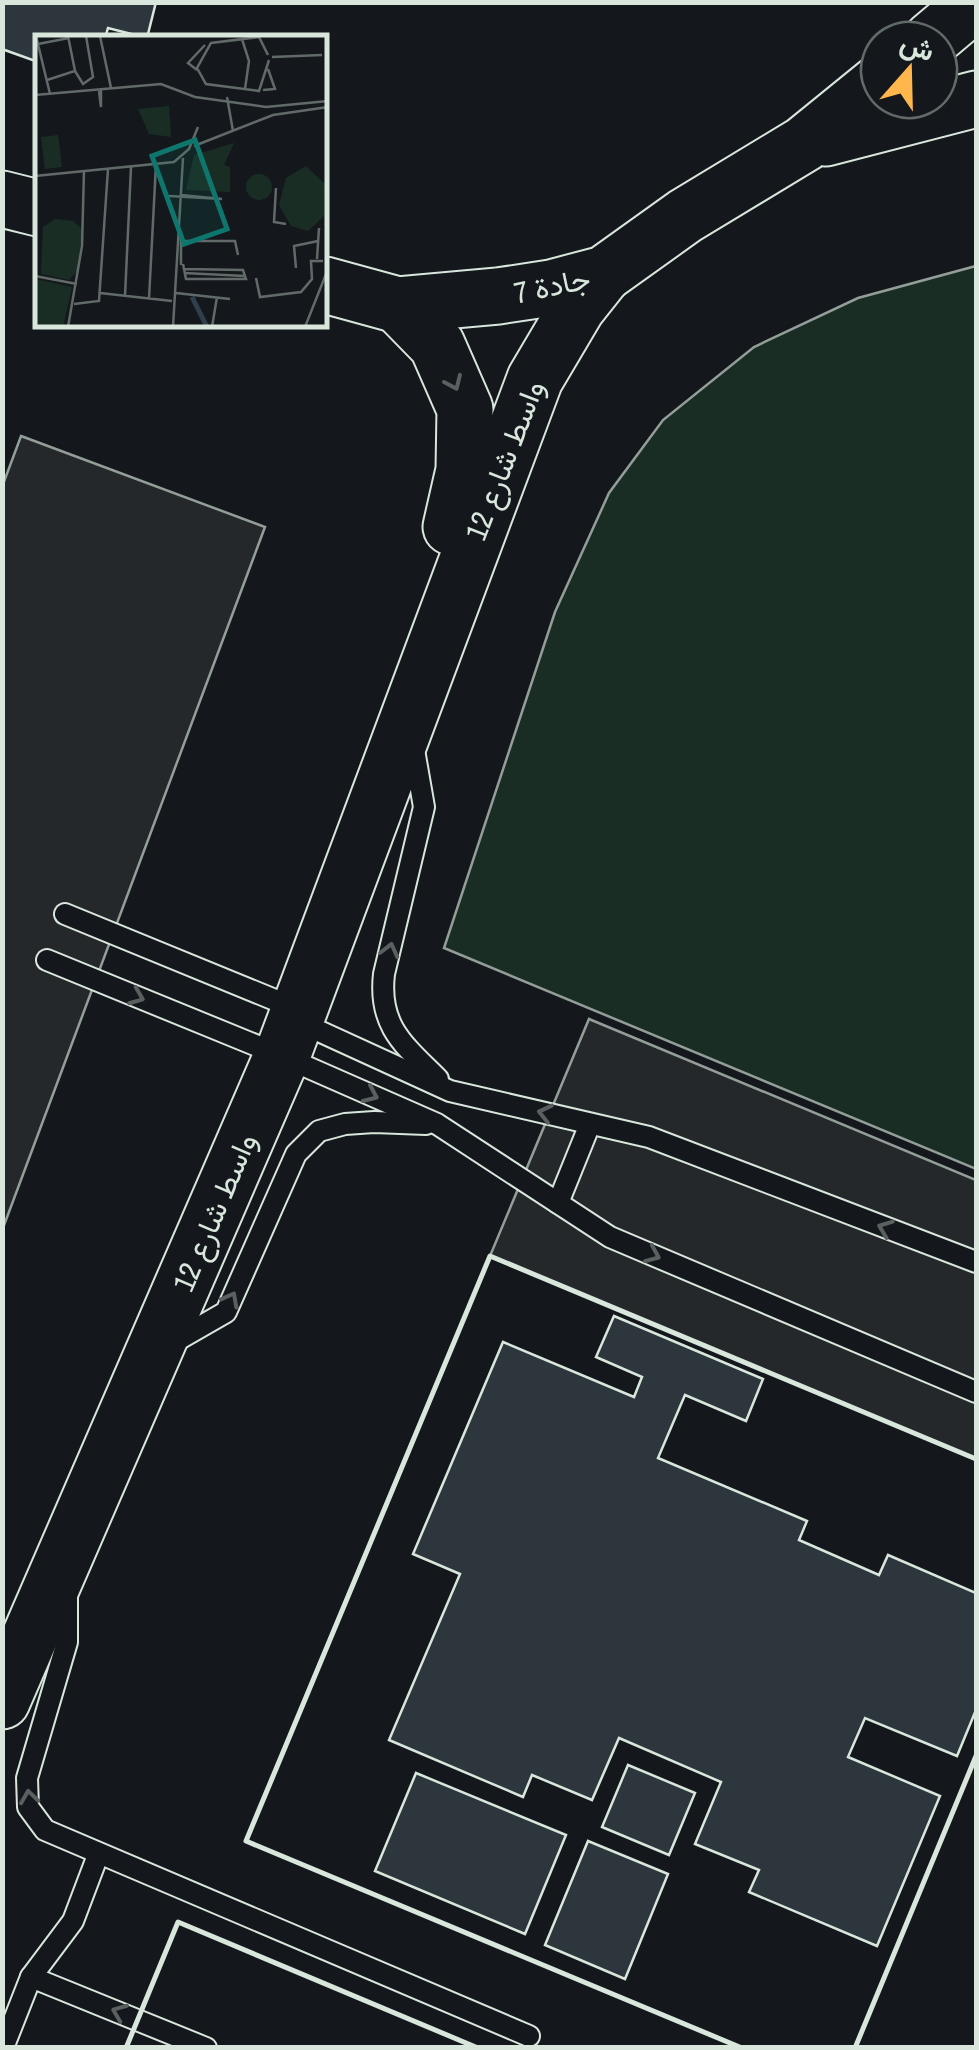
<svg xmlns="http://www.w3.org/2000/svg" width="979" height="2050" font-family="'Archivo Narrow',Vazirmatn,sans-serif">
	<rect width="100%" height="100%" fill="#14181c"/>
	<path fill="#1a2d24" stroke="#939e99" stroke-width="2.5" d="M976,266V1169L444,948L555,612L609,493L663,420L754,347L858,298Z"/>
	<g fill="#24282b" stroke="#939e99" stroke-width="2.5">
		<path d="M21,436L265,527L3,1228L2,487Z"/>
		<path d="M589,1019L976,1180V1459L490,1256Z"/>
	</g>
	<g fill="#2c363c" stroke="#d8e6dc" stroke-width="2.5">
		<path d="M2,2H156L147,38L108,28L105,38H38V62L2,49Z"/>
		<path d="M614,1316L763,1379L746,1421L685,1395L658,1458L807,1521L799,1540L879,1575L888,1555L976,1593V1710L957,1756L865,1718L848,1757L940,1796L877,1946L749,1892L759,1870L695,1844L721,1782L619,1738L592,1800L532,1775L523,1797L389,1740L460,1574L413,1554L503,1342L634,1397L642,1377L596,1357Z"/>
		<path d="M628,1765L695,1793L669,1855L602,1827Z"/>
		<path d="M416,1773L566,1835L525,1934L375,1871Z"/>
		<path d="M588,1841L668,1874L625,1979L545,1945Z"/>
	</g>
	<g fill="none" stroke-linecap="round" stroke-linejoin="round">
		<g stroke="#d8e6dc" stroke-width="24">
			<g id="service">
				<path d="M413,744L424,807L384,974C378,1026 404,1045 438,1079"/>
				<path d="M65,914L297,1009"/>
				<path d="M47,960L282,1056L437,1124L610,1237L976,1392"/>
				<path d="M297,1021L450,1091L649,1137L976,1262"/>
				<path d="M558,1203L590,1124"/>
				<path d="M172,1343L226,1312L296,1154L319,1131L345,1124L374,1122L426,1124"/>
				<path d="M67,1591V1642L27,1778L28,1807L45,1830L529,2036"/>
				<path d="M31,1977L206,2048"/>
				<path d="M3,2048L31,1977L73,1921L98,1855"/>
			</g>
		</g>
		<g stroke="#d8e6dc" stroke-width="59">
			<g id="secondary">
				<path d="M931,40L976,2"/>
				<path d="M826,138L976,99"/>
				<path d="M2,199L38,208"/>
				<path d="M325,285L398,305L498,296L551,288L604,274L685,216L804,144L879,83"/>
				<path d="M398,305L437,345L465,409L464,470L451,527"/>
				<path d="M2,1701L282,1056L535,379L577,308L604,274"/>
			</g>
		</g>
		<use href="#service" stroke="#14181c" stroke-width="20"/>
		<use href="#secondary" stroke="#14181c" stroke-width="55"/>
		<g stroke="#d8e6dc" stroke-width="5">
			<path d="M126,2048L178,1922L478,2048"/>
			<path d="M742,2048L246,1841L490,1256L976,1459"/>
			<path d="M855,2048L976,1756"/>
		</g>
	</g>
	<defs><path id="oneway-chevron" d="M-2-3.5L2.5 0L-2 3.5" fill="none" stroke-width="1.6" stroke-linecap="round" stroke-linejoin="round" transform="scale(2.5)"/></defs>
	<g stroke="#59605f">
		<use href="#oneway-chevron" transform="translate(454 383) rotate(66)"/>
		<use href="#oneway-chevron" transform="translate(390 950) rotate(-76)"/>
		<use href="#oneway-chevron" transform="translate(137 997) rotate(22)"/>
		<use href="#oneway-chevron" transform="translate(371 1095) rotate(24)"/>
		<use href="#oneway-chevron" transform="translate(545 1113) rotate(-167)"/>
		<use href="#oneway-chevron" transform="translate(885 1228) rotate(-159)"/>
		<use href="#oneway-chevron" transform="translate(653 1255) rotate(23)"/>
		<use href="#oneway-chevron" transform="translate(231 1299) rotate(-62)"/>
		<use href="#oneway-chevron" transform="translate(29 1797) rotate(-98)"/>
		<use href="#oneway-chevron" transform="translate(119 2012) rotate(-158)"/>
	</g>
	<g text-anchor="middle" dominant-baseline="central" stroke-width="8" stroke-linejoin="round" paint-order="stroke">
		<g font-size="30" fill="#d8e6dc" stroke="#14181c">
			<text transform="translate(552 285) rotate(-12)">جادة 7</text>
			<text transform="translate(504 460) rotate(-69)">واسط شارع 12</text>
			<text transform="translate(214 1212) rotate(-67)">واسط شارع 12</text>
		</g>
	</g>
	<g transform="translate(35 35)">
		<rect width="292" height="292" fill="#14181c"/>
		<path d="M134,71L136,102L114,99L103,74ZM23,100L27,132L10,134L6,102ZM199,108L189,130L195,132V157L151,155L159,120ZM271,131L290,149L289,181L273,196L256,191L244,170L251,143ZM211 152a13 13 0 1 1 26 0a13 13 0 1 1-26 0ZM20,184L38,186L47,194L43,235L34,245L6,239L8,192ZM0,244L37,252L28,292H0Z" fill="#1a2d24"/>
		<path fill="none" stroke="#2f3f4d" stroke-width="5" d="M157,262L172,292"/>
		<path fill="none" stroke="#626a69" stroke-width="2.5" d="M1,1L15,59M65,1L76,53M207,4L214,26L210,54M3,9L34,3M233,20L224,2L176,8L162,33L171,49L224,56L234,25M237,22L287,20M162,35L153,28L170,10M40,36L48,49L58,42L51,1M12,45L40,36L33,1M228,55L240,54L233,34M64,56L66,72V54M0,60L126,49L160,62L231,72L293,66M192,62L198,96M159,111L238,80L293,72M0,141L139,127L154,114L163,92M241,153L239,187L251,189M134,161L187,164L146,160M146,196V230M150,206H200L203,220M282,224L284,193M148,229L151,244H211L208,235L149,234M261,233L259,211L283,206M149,238L210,241M0,241L42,249M221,243L225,262L266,257L277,244L276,226H288M65,258L137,266M141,258L195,264M90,261L96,132M114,264L121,129M39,269L64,266L73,134M33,292L47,211L49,136M138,292L148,123M177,292L182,262M270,292L293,234"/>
		<path fill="#0f766e" fill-opacity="0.15" stroke="#0f766e" stroke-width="5" d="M160,105L192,194L149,209L117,121Z"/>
		<rect width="292" height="292" fill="none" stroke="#d8e6dc" stroke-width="5"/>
	</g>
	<rect width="979" height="2050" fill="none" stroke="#d8e6dc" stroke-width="10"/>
	<g transform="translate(909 70) rotate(20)"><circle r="48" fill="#14181c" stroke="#626a69" stroke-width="2.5"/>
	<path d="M0-8L18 38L0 25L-18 38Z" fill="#ffb74d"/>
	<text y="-15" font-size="28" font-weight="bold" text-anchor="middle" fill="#d8e6dc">ش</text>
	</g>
</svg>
